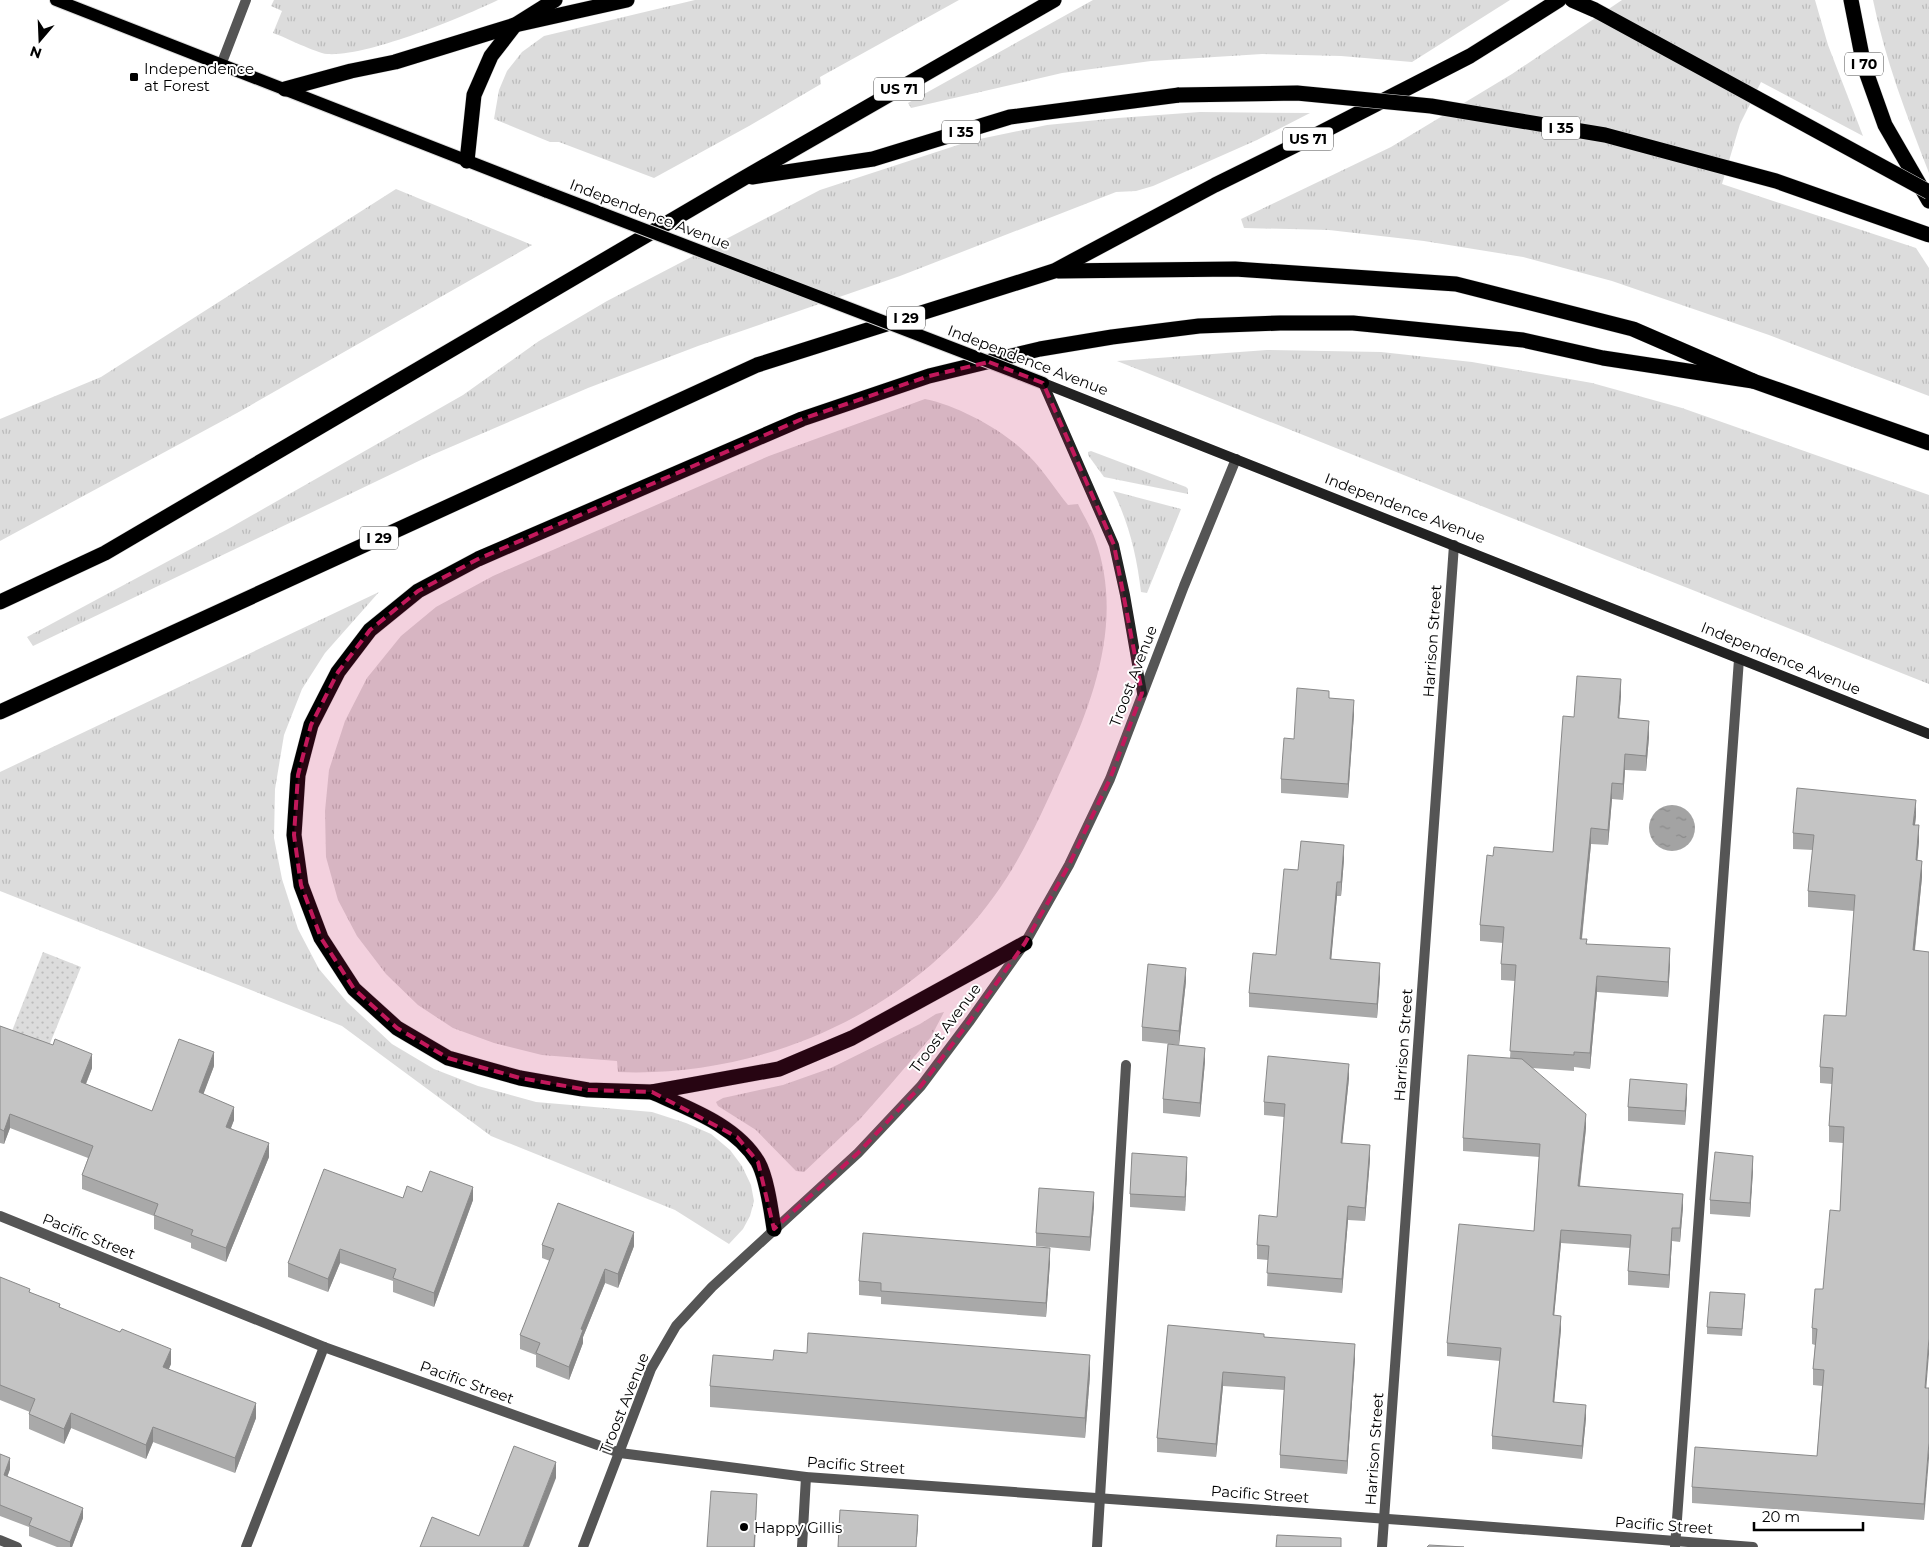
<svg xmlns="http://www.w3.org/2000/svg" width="1929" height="1547" font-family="Montserrat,sans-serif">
	<defs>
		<pattern id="grass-tufts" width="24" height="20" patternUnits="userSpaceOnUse" patternTransform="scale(1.25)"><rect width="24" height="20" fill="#dcdcdc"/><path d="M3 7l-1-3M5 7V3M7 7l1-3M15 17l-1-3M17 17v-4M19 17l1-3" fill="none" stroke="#bbb"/></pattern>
		<pattern id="garden-dots" width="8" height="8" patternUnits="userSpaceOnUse" patternTransform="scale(1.25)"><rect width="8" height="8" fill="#dcdcdc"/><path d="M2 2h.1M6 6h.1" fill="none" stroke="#bbb" stroke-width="1.8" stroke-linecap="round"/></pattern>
		<pattern id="water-ripples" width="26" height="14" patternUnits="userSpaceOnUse" patternTransform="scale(1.25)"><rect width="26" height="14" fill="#a3a3a3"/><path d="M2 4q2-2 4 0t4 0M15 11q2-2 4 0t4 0" fill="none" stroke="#8b8b8b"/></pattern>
	</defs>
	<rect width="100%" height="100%" fill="#fff"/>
	<g fill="url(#grass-tufts)">
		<path d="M274,0H498C461,18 366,57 327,54C316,53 285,37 273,33L282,11L271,6Z"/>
		<path d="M695,0H959L820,77L821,84L749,126L654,178L559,142H550L494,119L499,90L507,71L522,52L544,36Z"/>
		<path d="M1093,0H1510L1412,62L1341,56L1262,54L1151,61L1062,73L911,108L908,103Z"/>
		<path d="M1622,0H1815L1828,45L1863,136L1761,82L1740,124L1722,184L1916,248L1929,268V396L1769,335L1612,281L1523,257L1424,241L1329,230L1244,228L1241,219L1391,147L1512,74Z"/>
		<path d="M1873,0H1929V173C1907,116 1885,60 1873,0Z"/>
		<path d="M1200,112L1310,113L1257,140L1153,186L1136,191L1116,192L900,276L698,346L588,388L425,458L33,646L27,637L228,529L463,395L539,341L607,301L820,190L970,141L1047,125L1118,118Z"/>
		<path d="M396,189L532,245L237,413L0,541V419L101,377Z"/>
		<path d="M1267,350L1381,352L1472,362L1592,383L1682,408L1929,495V684L1117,361Z"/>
		<path d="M925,399C959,406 1005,431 1029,456C1044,471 1055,489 1068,505L1078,504C1083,515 1091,527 1095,539C1123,616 1096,695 1063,766C1043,810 1024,855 995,895C911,1013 761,1078 618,1072L617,1061L542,1055L494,1043L453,1028L418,1005L386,974L357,936L338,900L326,857L325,811L329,770L345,721L367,678L401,636L436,607L493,576L769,456Z"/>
		<path d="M1091,451L1186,487L1188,489V494L1104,477L1088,455V452Z"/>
		<path d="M1113,491L1181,509L1147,593L1141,592C1137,557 1129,523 1113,491Z"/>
		<path d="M379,592L325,653L302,689L284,735L275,789L274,838L282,879L298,929L319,969L347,1002L392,1044L434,1069L478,1086L536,1102L652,1112L686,1123L711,1134L730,1150L742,1166L751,1185L754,1201L750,1216L743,1229L729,1244L675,1210L491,1136L342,1026L0,891V772Z"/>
		<path d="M944,1012L931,1037L890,1085L860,1119L804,1172L796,1171L756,1130L718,1106L716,1102L723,1098L783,1085L831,1068L920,1024L936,1014Z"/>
	</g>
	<path fill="url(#garden-dots)" d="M43,952L81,967L49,1046L12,1031Z"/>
	<circle fill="url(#water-ripples)" cx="1672" cy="828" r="23"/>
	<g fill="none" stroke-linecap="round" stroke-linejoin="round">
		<g stroke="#dbdbdb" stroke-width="14">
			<g id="primary">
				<path d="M56,0L547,192"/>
				<path d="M1020,374L1043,383"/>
			</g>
		</g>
		<g stroke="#dbdbdb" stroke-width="16">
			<g id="motorway">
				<path d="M1851,0L1864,66L1885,125L1929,201"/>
				<path d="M285,89L351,71L395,62L515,25L627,0"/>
				<path d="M467,161L474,95L491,56L515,25L555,0"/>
				<path d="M752,177L873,159L1010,117L1179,95"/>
				<path d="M1058,271L1235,269L1456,284L1633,329L1753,381L1929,443"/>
				<path d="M0,602L105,553L744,178L1054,0"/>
				<path d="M0,712L757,365L1054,271L1215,185L1316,135L1470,56L1559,0"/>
				<path d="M1025,943L852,1038L779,1069L652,1092L588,1090L520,1078L448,1058L397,1028L354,989L321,938L301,885L294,835L298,775L311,725L338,672L370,630L418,591L478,559L802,419L929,376L1040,349L1112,337L1199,326L1280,323H1353L1523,340L1603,358L1753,381"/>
				<path d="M652,1092C689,1109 736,1125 758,1162C767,1178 771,1210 774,1229"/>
			</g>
		</g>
		<g stroke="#555" stroke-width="10">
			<path d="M0,1540L17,1547"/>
			<path d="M246,1547L324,1347"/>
			<path d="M1097,1547L1126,1065"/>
			<path d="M1675,1547L1739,659"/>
		</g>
		<g stroke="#555" stroke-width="10">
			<path d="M221,65L246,0"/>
			<path d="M0,1216L324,1347L620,1453L806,1477L1416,1521L1753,1547"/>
			<path d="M583,1547L651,1369L676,1326L712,1287L858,1153L921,1086L969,1022L1025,943L1069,865L1110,779L1184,586L1236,459"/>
			<path d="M802,1547L806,1477"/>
			<path d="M1382,1547L1454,545"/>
		</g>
		<g stroke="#222" stroke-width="10">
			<path d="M1043,383L1929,734"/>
			<path d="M1043,383L1114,545L1125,595L1142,693"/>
		</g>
		<use href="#primary" stroke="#000" stroke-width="12"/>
		<use href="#motorway" stroke="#000" stroke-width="15"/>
		<g stroke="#dbdbdb" stroke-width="14" stroke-linecap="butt">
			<path id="primary-bridge" d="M547,192L1020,374"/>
		</g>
		<g stroke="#dbdbdb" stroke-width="16" stroke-linecap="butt">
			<g id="motorway-bridge">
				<path d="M1572,0L1595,10L1929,192"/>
				<path d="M1179,95L1297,93L1431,106L1605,135L1776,181L1929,235"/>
			</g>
		</g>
		<use href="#primary-bridge" stroke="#000" stroke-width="12"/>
		<use href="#motorway-bridge" stroke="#000" stroke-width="15"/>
	</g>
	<g fill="#a9a9a9">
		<path d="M1621,695L1619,718L1649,737L1646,771L1625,770L1623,800L1612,799L1608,845L1591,844L1582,939L1587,944L1670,964L1668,997L1597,992L1590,1069L1574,1067V1071L1532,1068L1586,1128L1580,1186L1683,1207L1680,1242L1672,1241L1669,1288L1628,1285V1271L1630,1248L1561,1243L1554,1315L1561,1329L1554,1402L1586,1418L1582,1459L1492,1449V1436L1500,1361L1447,1356V1343L1534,1231L1539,1157L1463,1151V1138L1510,1058L1515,981L1501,980V964L1503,943L1480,941V925L1493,856L1553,852L1574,717Z"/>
		<path d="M1329,698L1354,714L1348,798L1281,793V779L1294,739Z"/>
		<path d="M1916,816L1915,825L1919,841L1917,860L1922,877L1915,950L1926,1388L1924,1520L1692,1503V1487L1817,1456L1822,1386L1813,1385V1369L1815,1345L1812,1344V1328L1823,1289L1840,1211L1843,1143L1829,1142V1126L1832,1084L1820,1083V1067L1846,1016L1854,911L1808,907V891L1813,850L1793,849V833Z"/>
		<path d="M1344,859L1341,896H1337L1331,959L1380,977L1377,1018L1249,1007V993Z"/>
		<path d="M1186,981L1179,1045L1142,1041V1027Z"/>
		<path d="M0,1026L92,1068L86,1084L152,1111L214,1066L203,1094L234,1120L231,1128L269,1157L226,1262L191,1248V1243L154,1229V1216L82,1189V1175L88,1158L10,1128L4,1144L0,1143Z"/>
		<path d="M1205,1061L1200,1117L1163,1113V1099Z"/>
		<path d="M1349,1078L1342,1143L1370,1159L1365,1221L1348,1220L1342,1293L1267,1286L1268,1260L1257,1259V1245L1277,1217L1284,1117L1264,1115V1102Z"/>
		<path d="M1687,1098L1685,1125L1628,1121V1107Z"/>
		<path d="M1753,1170L1750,1217L1710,1214V1200Z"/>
		<path d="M1187,1171L1185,1211L1130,1207V1194Z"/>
		<path d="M422,1192L473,1200L434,1307L393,1292V1281L340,1263L328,1292L288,1277V1263L403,1198Z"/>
		<path d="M1094,1206L1090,1251L1036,1246V1233Z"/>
		<path d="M542,1245L634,1246L618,1288L605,1283L583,1337V1343L569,1380L536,1367V1355L520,1349V1335L550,1261L542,1258Z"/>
		<path d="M1050,1262L1046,1317L881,1304V1297L859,1295V1281Z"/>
		<path d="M0,1277L171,1364L169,1369L256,1418L235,1473L153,1442L146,1459L71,1428L64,1444L29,1429V1414L30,1412L0,1400Z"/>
		<path d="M1745,1301L1742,1336L1707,1334V1327Z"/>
		<path d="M1168,1325L1264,1337L1355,1358L1347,1474L1280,1468V1455L1284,1390L1223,1386L1216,1457L1157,1452V1438Z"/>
		<path d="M773,1360L1090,1375L1085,1438L710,1407V1386Z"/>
		<path d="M0,1454L10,1469L7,1477L83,1518L72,1547H57L29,1536V1527L0,1516Z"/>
	</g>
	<g fill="#898989">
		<path d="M1621,679V695L1618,734V718Z"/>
		<path d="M1354,700V714L1348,798V784Z"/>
		<path d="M1649,721V737L1646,771V756Z"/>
		<path d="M1625,754V770L1623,800V784Z"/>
		<path d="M1612,783V799L1608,845V830Z"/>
		<path d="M1916,800V816L1913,840V825Z"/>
		<path d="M1919,825V841L1916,876V860Z"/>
		<path d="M1591,828V844L1580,955V939Z"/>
		<path d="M1344,845V859L1341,896V882Z"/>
		<path d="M1922,861V877L1913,966V950Z"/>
		<path d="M1337,882V896L1330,973V959Z"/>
		<path d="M1670,948V964L1668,997V982Z"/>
		<path d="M1380,963V977L1377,1018V1004Z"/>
		<path d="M1186,968V981L1179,1045V1031Z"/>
		<path d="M1597,976V992L1590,1069V1053Z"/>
		<path d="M1205,1048V1061L1200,1117V1103Z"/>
		<path d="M214,1052V1066L199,1106V1092Z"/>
		<path d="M92,1054V1068L81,1096V1082Z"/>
		<path d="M1349,1064V1078L1341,1156V1143Z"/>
		<path d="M1687,1084V1098L1685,1125V1111Z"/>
		<path d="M234,1107V1120L226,1140V1127Z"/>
		<path d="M10,1114V1128L4,1144V1131Z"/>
		<path d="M1586,1114V1128L1578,1199V1186Z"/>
		<path d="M269,1143V1157L226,1262V1248Z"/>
		<path d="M1370,1145V1159L1365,1221V1208Z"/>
		<path d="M1753,1156V1170L1750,1217V1203Z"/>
		<path d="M1187,1157V1171L1185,1211V1197Z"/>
		<path d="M473,1187V1200L434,1307V1293Z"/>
		<path d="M1094,1192V1206L1090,1251V1237Z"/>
		<path d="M1683,1194V1207L1680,1242V1228Z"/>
		<path d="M1348,1206V1220L1342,1293V1279Z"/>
		<path d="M1672,1228V1241L1669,1288V1275Z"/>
		<path d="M1561,1230V1243L1553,1328V1315Z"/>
		<path d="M634,1232V1246L618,1288V1274Z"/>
		<path d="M1050,1248V1262L1046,1317V1303Z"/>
		<path d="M340,1249V1263L328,1292V1279Z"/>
		<path d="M605,1269V1283L583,1337V1343L569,1380V1367L581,1329Z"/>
		<path d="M1561,1316V1329L1553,1415V1402Z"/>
		<path d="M1929,1338V1354L1925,1404V1388Z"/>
		<path d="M1355,1344V1358L1347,1474V1461Z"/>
		<path d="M171,1349V1364L163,1381V1367Z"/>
		<path d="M1090,1355V1375L1085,1438V1418Z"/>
		<path d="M1223,1372V1386L1216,1457V1444Z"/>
		<path d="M256,1403V1418L235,1473V1458Z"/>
		<path d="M1586,1405V1418L1582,1459V1446Z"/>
		<path d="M71,1413V1428L64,1444V1429Z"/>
		<path d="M153,1427V1442L146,1459V1445Z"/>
		<path d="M1929,1442V1458L1924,1520V1504Z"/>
		<path d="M10,1458V1469L4,1486V1475Z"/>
		<path d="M556,1462V1478L529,1547H523Z"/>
		<path d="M757,1494L755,1547H754Z"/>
		<path d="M83,1508V1518L72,1547H70V1542Z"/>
		<path d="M918,1515V1528L916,1547Z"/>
	</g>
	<g fill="#c4c4c4" stroke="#898989">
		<path d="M1577,676L1621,679L1618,718L1649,721L1646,756L1625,754L1623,784L1612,783L1608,830L1591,828L1580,939H1587L1586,944L1670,948L1668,982L1597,976L1590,1053L1574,1052V1055L1510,1051L1516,965L1501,964L1504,927L1480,925L1487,855L1493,856L1494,847L1553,852L1563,716L1574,717Z"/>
		<path d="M1297,688L1329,691V698L1354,700L1348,784L1281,779L1284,738L1294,739Z"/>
		<path d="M1797,788L1916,800L1913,825H1919L1916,860L1922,861L1913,950L1929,952V1338L1925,1388H1929V1442L1924,1504L1692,1487L1695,1447L1817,1456L1824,1370L1813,1369L1817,1329L1812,1328L1815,1289H1823L1830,1210L1840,1211L1844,1127L1829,1126L1833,1068L1820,1067L1824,1015L1846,1016L1855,895L1808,891L1814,835L1793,833Z"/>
		<path d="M1301,841L1344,845L1341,882H1337L1330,959L1380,963L1377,1004L1249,993L1253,953L1276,955L1284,869L1298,870Z"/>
		<path d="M1148,964L1186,968L1179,1031L1142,1027Z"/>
		<path d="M0,1026L53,1045L55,1039L92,1054L81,1082L152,1111L179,1039L214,1052L199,1092L234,1107L226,1127L269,1143L226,1248L191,1235L193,1230L154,1215L158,1204L82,1175L93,1146L10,1114L4,1131L0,1129Z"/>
		<path d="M1168,1044L1205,1048L1200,1103L1163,1099Z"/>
		<path d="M1468,1055L1522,1059L1586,1114L1578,1186L1683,1194L1680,1228H1672L1669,1275L1628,1271L1631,1235L1561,1230L1553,1315L1561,1316L1553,1402L1586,1405L1582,1446L1492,1436L1501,1348L1447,1343L1459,1224L1534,1231L1540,1144L1463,1138Z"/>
		<path d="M1268,1056L1349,1064L1341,1143L1370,1145L1365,1208L1348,1206L1342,1279L1267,1273L1269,1246L1257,1245L1259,1215L1277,1217L1285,1104L1264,1102Z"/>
		<path d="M1630,1079L1687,1084L1685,1111L1628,1107Z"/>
		<path d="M1715,1152L1753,1156L1750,1203L1710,1200Z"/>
		<path d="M1132,1153L1187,1157L1185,1197L1130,1194Z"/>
		<path d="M324,1169L403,1198L407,1186L422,1192L430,1171L473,1187L434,1293L393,1278L396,1269L340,1249L328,1279L288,1263Z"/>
		<path d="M1039,1188L1094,1192L1090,1237L1036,1233Z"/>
		<path d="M558,1203L634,1232L618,1274L605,1269L581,1329L583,1330L569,1367L536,1353L540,1343L520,1335L554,1249L542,1245Z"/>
		<path d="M863,1233L1050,1248L1046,1303L881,1291V1283L859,1281Z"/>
		<path d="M0,1277L30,1289L29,1292L60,1304L59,1307L120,1332L122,1329L171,1349L163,1367L256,1403L235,1458L153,1427L146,1445L71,1413L64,1429L29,1414L35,1399L0,1385Z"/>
		<path d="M1710,1292L1745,1294L1742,1329L1707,1327Z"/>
		<path d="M1168,1325L1264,1334V1337L1355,1344L1347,1461L1280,1455L1285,1377L1223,1372L1216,1444L1157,1438Z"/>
		<path d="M808,1333L1090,1355L1085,1418L710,1386L713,1355L773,1360L774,1350L807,1353Z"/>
		<path d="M514,1446L556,1462L523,1547H420L432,1517L479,1536Z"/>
		<path d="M0,1454L10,1458L4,1475L83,1508L70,1542L29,1525L32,1518L0,1505Z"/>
		<path d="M711,1491L757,1494L754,1547H707Z"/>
		<path d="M840,1510L918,1515L916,1547H838Z"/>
		<path d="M1277,1535L1341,1538V1547H1276Z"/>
		<path d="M1429,1545L1464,1547H1427Z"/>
	</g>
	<path fill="#c2185b" fill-opacity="0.2" stroke="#c2185b" stroke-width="4" stroke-dasharray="10 6" stroke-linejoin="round" d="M989,362L1043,383L1114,545L1142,693L1110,779L1069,865L1025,943L969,1022L921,1086L858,1153L774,1229L758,1162L737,1137L652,1092L588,1090L520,1078L448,1058L397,1028L354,989L321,938L301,885L294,835L298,775L311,725L338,672L370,630L418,591L478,559L802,419L929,376Z"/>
	<g fill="#000" stroke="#fff" stroke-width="2">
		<rect x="129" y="72" width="10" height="10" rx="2.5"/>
		<circle cx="744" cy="1527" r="5"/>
	</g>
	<g text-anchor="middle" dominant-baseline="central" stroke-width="4" stroke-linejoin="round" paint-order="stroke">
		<g fill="#fff" stroke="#4c4c4c" stroke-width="1">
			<rect x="1845" y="52.5" width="38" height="23" rx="4"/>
			<rect x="874" y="77.5" width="50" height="23" rx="4"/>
			<rect x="1542" y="116.5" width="38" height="23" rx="4"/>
			<rect x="942" y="120.5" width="38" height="23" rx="4"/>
			<rect x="1283" y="127.5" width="50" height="23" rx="4"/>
			<rect x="887" y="306.5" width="38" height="23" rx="4"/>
			<rect x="360" y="526.5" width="38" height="23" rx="4"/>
		</g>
		<g font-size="14" font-weight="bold" fill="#000">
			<text x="1864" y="64">I 70</text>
			<text x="899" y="89">US 71</text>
			<text x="1561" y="128">I 35</text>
			<text x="961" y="132">I 35</text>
			<text x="1308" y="139">US 71</text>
			<text x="906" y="318">I 29</text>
			<text x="379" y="538">I 29</text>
		</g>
		<g font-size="15" fill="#000" stroke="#fff" text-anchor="start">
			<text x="144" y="68">Independence<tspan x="144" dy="17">at Forest</tspan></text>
			<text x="754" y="1527">Happy Gillis</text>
		</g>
		<g font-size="15" fill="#000" stroke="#fff">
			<text transform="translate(650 214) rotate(21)">Independence Avenue</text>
			<text transform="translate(1028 360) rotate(21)">Independence Avenue</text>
			<text transform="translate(1405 508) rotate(21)">Independence Avenue</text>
			<text transform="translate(1432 641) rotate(-86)">Harrison Street</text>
			<text transform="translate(1781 658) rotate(22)">Independence Avenue</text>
			<text transform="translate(1133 676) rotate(-69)">Troost Avenue</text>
			<text transform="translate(945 1028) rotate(-53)">Troost Avenue</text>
			<text transform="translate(1403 1045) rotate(-86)">Harrison Street</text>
			<text transform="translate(89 1236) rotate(22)">Pacific Street</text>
			<text transform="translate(467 1382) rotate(20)">Pacific Street</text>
			<text transform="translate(624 1403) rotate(-68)">Troost Avenue</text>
			<text transform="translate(1374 1449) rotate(-86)">Harrison Street</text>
			<text transform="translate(856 1465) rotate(4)">Pacific Street</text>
			<text transform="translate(1260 1494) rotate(4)">Pacific Street</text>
			<text transform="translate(1664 1525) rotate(4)">Pacific Street</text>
		</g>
	</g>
	<g transform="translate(40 40) rotate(199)" stroke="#ffffff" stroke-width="4" paint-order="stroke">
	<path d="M0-4L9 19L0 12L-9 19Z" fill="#000000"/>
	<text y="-8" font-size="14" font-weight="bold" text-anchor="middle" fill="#000000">N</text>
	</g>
	<path d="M1754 1522v8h109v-8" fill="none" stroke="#000000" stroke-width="2.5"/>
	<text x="1762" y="1522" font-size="15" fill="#000000" stroke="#ffffff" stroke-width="4" paint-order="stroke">20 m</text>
</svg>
